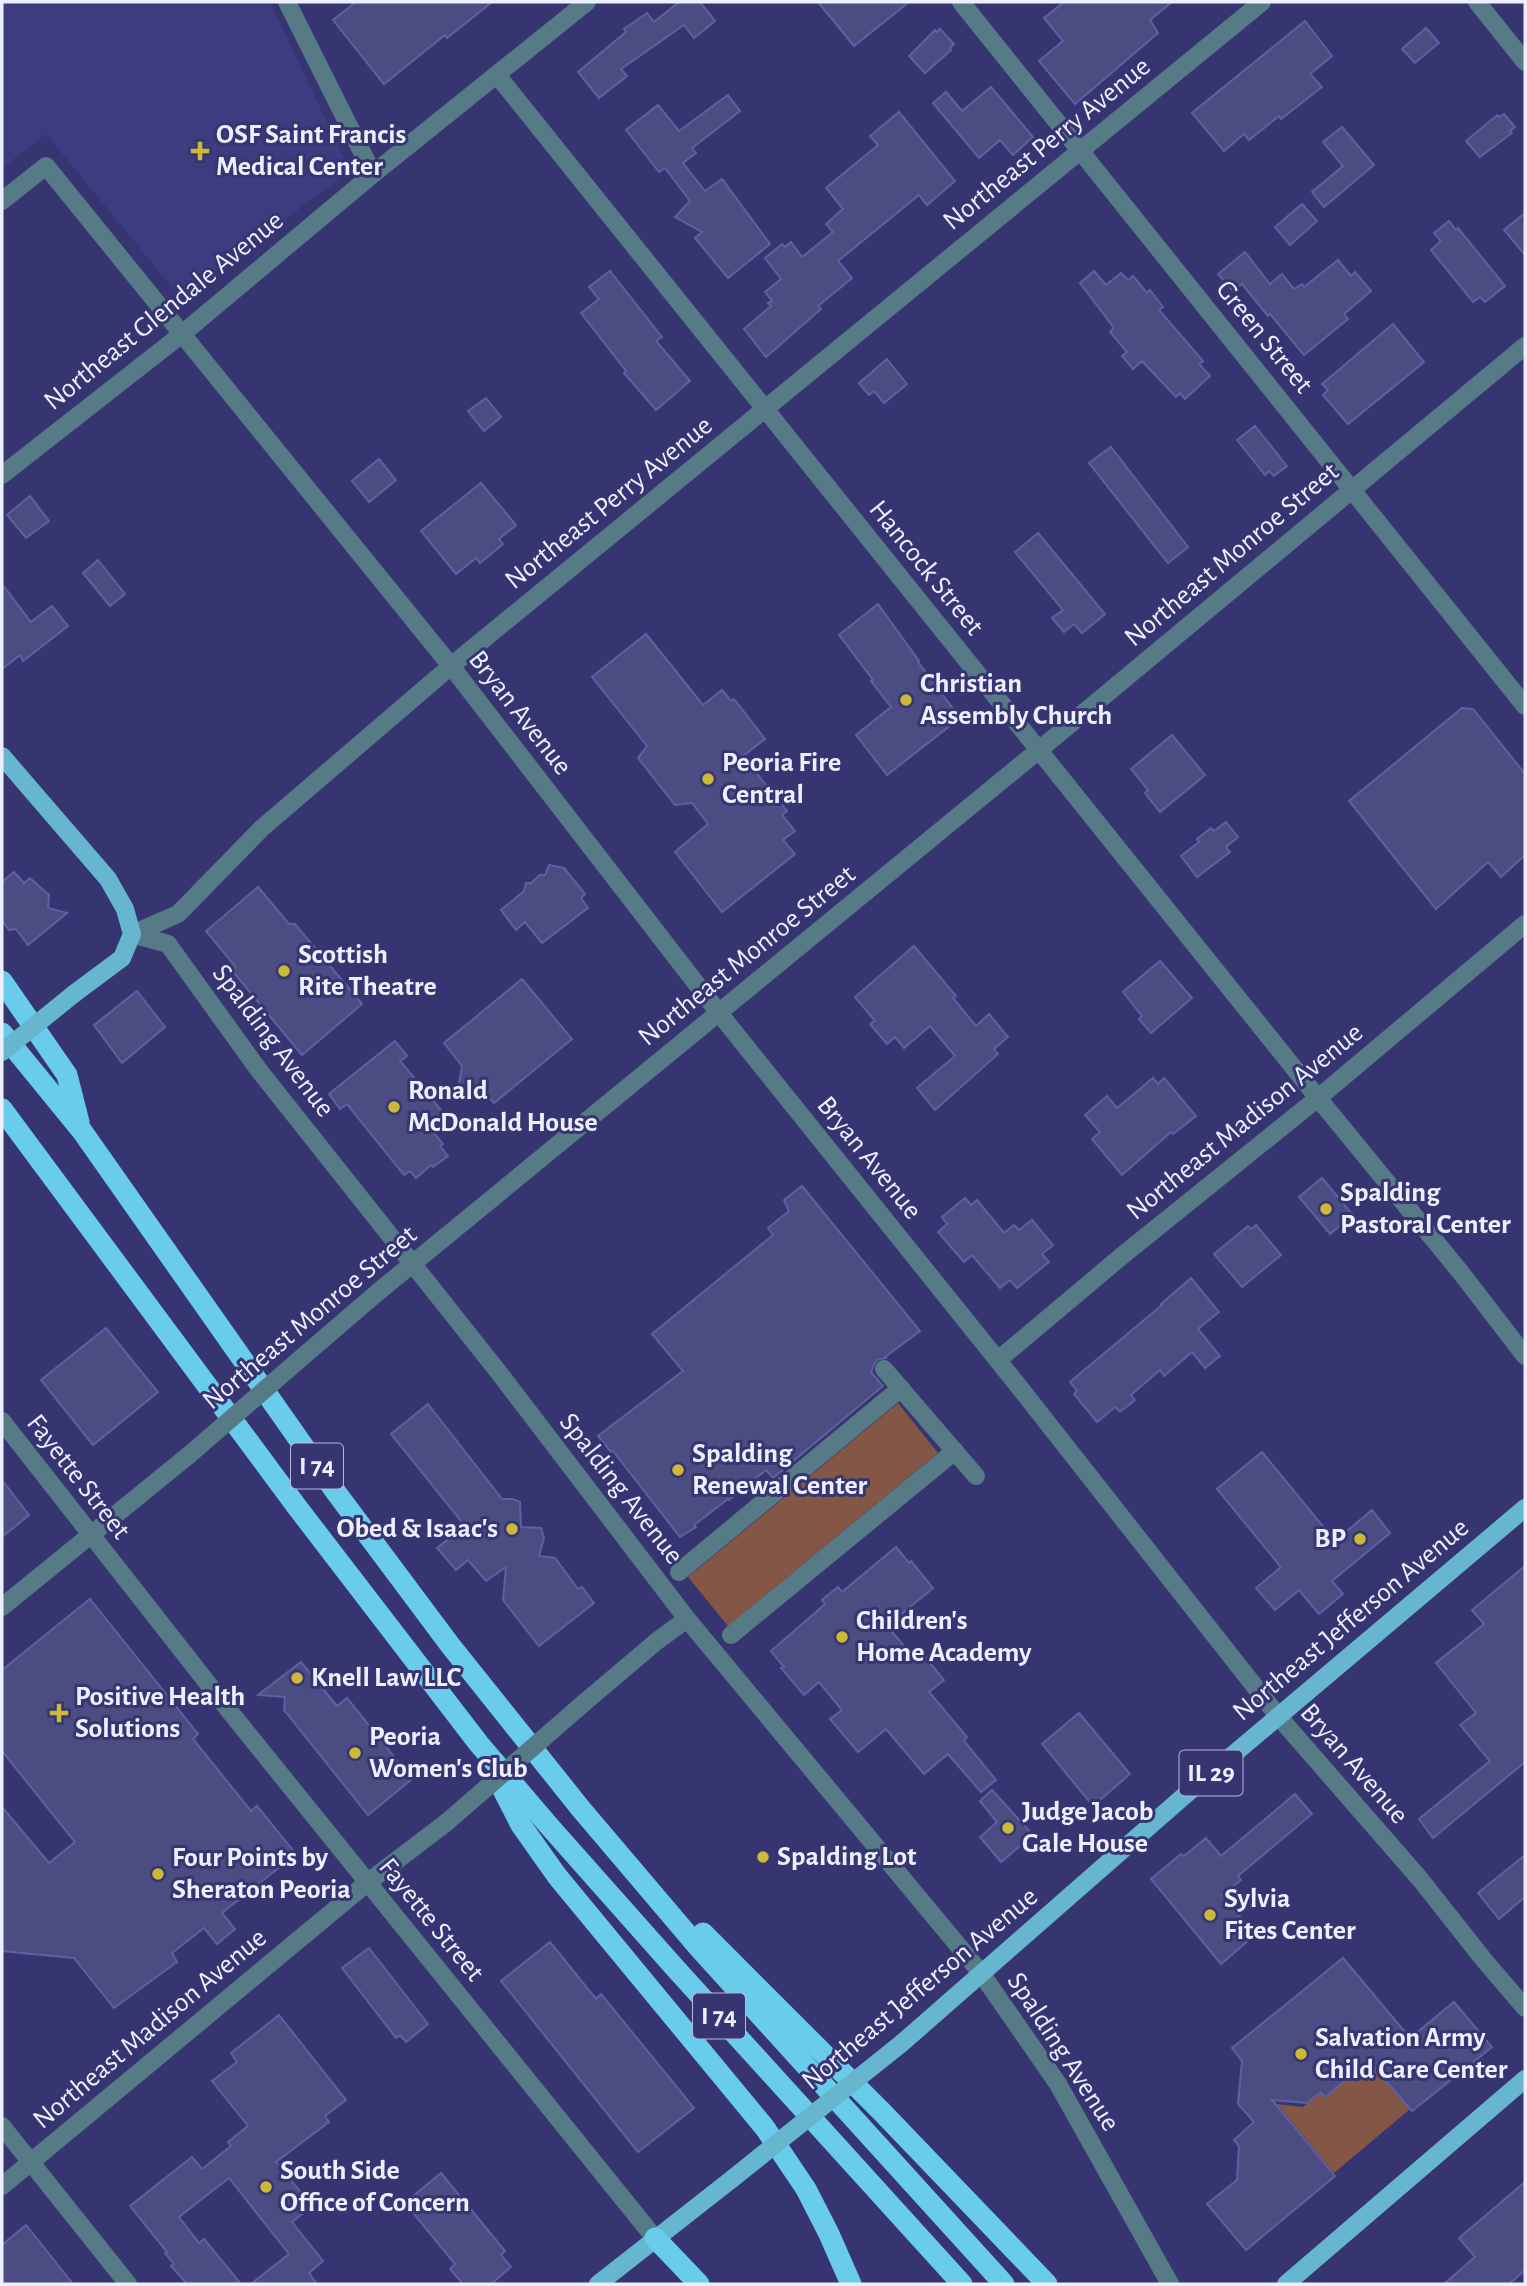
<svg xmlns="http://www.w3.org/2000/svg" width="1527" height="2286" font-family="'Alegreya Sans',sans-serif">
	<rect width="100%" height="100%" fill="#363572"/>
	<path fill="#3d3c80" d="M2,2H270L350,171L180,297L46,134L2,168Z"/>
	<g fill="#845645">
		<path d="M898,1403L938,1453L728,1626L688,1577Z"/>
		<path d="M1369,2061L1410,2109L1334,2173L1277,2104L1303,2107L1321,2092L1326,2096Z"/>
	</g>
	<g fill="#4a4c82" stroke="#5e60a1" stroke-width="2">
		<path d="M356,2H492L447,38L445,35L384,84L333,20Z"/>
		<path d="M679,2H700L715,21L694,38L684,25L621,69L627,76L599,98L578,72L626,32L624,29L647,13L654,22Z"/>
		<path d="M818,2H909L854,46Z"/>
		<path d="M1064,2H1172L1150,20L1158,33L1075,104L1039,61L1063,41L1044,18Z"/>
		<path d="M1305,21L1332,56L1310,74L1322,87L1281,119L1279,116L1249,140L1244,134L1224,151L1192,113Z"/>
		<path d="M1426,28L1439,43L1415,63L1402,49Z"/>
		<path d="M940,29L954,44L950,48L951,50L925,73L909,56L935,30L937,32Z"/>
		<path d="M991,87L1033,137L1013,155L1000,140L979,158L933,103L946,92L962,111Z"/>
		<path d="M728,95L740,111L692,148L696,153L683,163L705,191L722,179L770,244L728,278L695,238L702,232L675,217L690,201L665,168L659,172L626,130L658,105L679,131Z"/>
		<path d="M899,112L955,181L927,205L919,195L838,261L852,278L818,306L821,309L766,357L744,329L771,306L768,303L772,301L765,292L781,279L765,258L782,244L785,247L791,242L802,257L833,232L826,224L843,209L826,188L878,145L870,136Z"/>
		<path d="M1504,114L1515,127L1510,131L1512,133L1480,157L1466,141L1497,115L1499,117Z"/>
		<path d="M1342,127L1374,165L1324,207L1312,192L1343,166L1323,142Z"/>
		<path d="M1302,204L1317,221L1290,245L1275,227Z"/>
		<path d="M1525,213V255L1504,230Z"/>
		<path d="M1449,221L1456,230L1458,228L1505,286L1485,302L1480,297L1473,302L1431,250L1441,241L1434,233Z"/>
		<path d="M1245,252L1270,284L1282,274L1294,289L1302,284L1304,287L1338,260L1351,276L1355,272L1371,291L1344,314L1348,319L1304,355L1270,314L1268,316L1242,284L1233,291L1218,274Z"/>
		<path d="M610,271L662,337L656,341L690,381L656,410L624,373L626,371L581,313L599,299L589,287Z"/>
		<path d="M1094,271L1106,285L1121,273L1128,280L1133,276L1147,293L1150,290L1163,307L1159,310L1203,361L1199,364L1210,376L1185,399L1180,393L1176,397L1142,361L1133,369L1122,356L1127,352L1110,332L1114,328L1080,283Z"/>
		<path d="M1393,324L1424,362L1348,424L1323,395L1328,390L1322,384Z"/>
		<path d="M887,359L907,384L884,403L874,391L869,395L859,383Z"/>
		<path d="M486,398L501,417L484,431L468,411Z"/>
		<path d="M1255,426L1287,466L1274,476L1269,471L1265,475L1237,440Z"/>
		<path d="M1111,447L1188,547L1168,563L1089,463Z"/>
		<path d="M379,459L396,480L369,502L352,481Z"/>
		<path d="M481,483L516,525L499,539L503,544L480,563L476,558L456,574L421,531Z"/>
		<path d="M30,496L49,521L26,538L7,515Z"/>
		<path d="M1038,533L1105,614L1082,633L1074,624L1064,632L1052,618L1063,610L1015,552Z"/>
		<path d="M98,560L125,594L110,606L83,573Z"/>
		<path d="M2,584L31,622L52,606L68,626L23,661L20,655L2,669Z"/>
		<path d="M878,604L919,661L918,662L960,718L887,775L856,735L891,707L871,681L873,680L839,635Z"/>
		<path d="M646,634L703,705L722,690L731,701L734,699L765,739L743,756L787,811L782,815L795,831L783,840L795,854L722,912L675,852L708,824L692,803L675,805L638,758L647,746L592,677Z"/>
		<path d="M1462,708L1473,709L1525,774V855L1501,877L1488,862L1436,909L1349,801Z"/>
		<path d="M1172,735L1205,775L1160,812L1145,793L1148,790L1131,769Z"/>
		<path d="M1226,822L1238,837L1226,847L1230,852L1197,877L1181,856L1199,842L1197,839L1211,828L1214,831Z"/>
		<path d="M549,865L564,868L585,894L581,898L588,908L542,943L525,922L516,930L501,910L524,891L526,883H531L540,875H545Z"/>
		<path d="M14,872L24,883L30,878L49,895L48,908L67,913L28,945L16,929L9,930L2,921V882Z"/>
		<path d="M258,887L289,924H295L362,1004L302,1055L234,973L235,966L206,931Z"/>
		<path d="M914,946L956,996L953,998L976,1026L989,1014L1008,1037L994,1049L998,1054L935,1110L917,1088L955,1056L930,1026L904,1048L895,1037L887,1044L870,1024L875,1021L855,997Z"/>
		<path d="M1160,961L1192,998L1151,1033L1139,1019L1142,1016L1123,992Z"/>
		<path d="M522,979L572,1039L494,1103L487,1095L471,1098L461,1094L459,1084L462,1066L444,1043Z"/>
		<path d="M137,991L165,1027L122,1063L94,1025Z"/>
		<path d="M395,1041L407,1056L400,1061L445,1115L430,1128L443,1144L440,1146L448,1156L433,1167L431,1165L416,1178L410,1171L404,1175L347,1104L340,1109L329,1094Z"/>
		<path d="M1153,1078L1158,1084L1164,1078L1196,1116L1173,1134L1171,1132L1122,1175L1092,1139L1100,1132L1085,1115L1107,1096L1117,1108Z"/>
		<path d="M1322,1178L1353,1215L1330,1234L1299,1197Z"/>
		<path d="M802,1186L920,1331L885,1357L886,1358L877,1360L874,1365L871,1372L883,1386L773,1478L766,1470L729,1500L728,1499L694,1525L696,1527L680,1537L613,1451L611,1452L598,1436L683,1371L652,1334L773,1235L768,1228L789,1211L784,1200Z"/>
		<path d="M965,1198L971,1205L977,1200L1004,1233L1014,1225L1019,1230L1032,1220L1053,1245L1042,1254L1049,1262L1017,1288L1010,1280L1000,1288L972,1255L964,1262L938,1232L947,1224L942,1217Z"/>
		<path d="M1256,1225L1281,1255L1242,1287L1214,1254L1248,1226L1251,1229Z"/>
		<path d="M1191,1278L1219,1312L1198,1329L1220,1356L1205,1368L1192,1352L1164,1376L1160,1370L1131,1395L1135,1400L1120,1412L1115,1407L1097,1422L1074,1394L1077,1391L1070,1382L1162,1305L1161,1304Z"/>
		<path d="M106,1328L158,1392L93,1445L41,1380Z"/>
		<path d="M428,1404L502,1499H513L520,1502L521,1527L541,1528L544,1538L539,1556L555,1558L578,1589L582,1587L594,1603L539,1646L503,1600L506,1567L486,1581L468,1560L456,1570L437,1548L465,1526L391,1434Z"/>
		<path d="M1262,1452L1335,1541L1372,1510L1390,1533L1332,1581L1343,1594L1319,1614L1299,1590L1275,1610L1256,1588L1281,1567L1217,1489Z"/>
		<path d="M2,1480L29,1515L2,1537Z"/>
		<path d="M896,1547L909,1563L911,1561L933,1588L887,1626L911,1654L918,1648L944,1680L929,1692L967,1737L964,1741L996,1780L981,1792L948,1754L924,1774L886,1729L858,1752L830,1719L842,1710L819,1682L804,1695L781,1668L784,1667L771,1651L825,1604L822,1600L838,1587L842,1592Z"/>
		<path d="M1525,1566V1762L1433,1838L1419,1819L1490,1761L1460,1725L1476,1713L1436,1663L1484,1624L1472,1610Z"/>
		<path d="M90,1599L198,1734L193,1739L251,1811L257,1806L296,1854L222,1913L235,1929L217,1944L204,1928L172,1953L177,1962L114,2008L74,1958L2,1951V1807L49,1863L75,1842L2,1751V1670Z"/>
		<path d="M301,1662L337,1706L347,1698L412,1779L368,1815L284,1710L285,1697L258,1695Z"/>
		<path d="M1079,1713L1130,1774L1093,1806L1042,1744Z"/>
		<path d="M992,1790L1033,1835L1001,1862L980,1837L997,1822L980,1801Z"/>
		<path d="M1295,1794L1312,1814L1238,1876L1241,1880L1222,1895L1255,1935L1221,1964L1151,1879L1181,1854L1184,1856L1206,1838L1221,1856Z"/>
		<path d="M1525,1855V1897L1499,1919L1478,1893Z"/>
		<path d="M550,1942L596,1999L601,1994L694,2108L638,2152L501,1981Z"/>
		<path d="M369,1948L428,2024L406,2042L400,2035L396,2038L342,1968Z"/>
		<path d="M1343,1958L1410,2038L1454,2002L1492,2047L1412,2111L1369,2061L1325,2097L1321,2092L1307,2103L1272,2100L1335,2176L1246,2250L1207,2204L1237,2180L1239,2146L1234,2140L1254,2122L1238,2104L1242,2061L1232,2048Z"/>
		<path d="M279,2015L346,2100L325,2116L329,2122L276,2162L312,2206L292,2222L323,2261L309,2273L317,2284H251L289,2254L229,2178L179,2217L199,2243L204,2239L241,2284H187L171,2266L174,2264L165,2253L167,2252L130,2206L192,2157L202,2169L231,2146L228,2142L248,2126L212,2081L237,2062L231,2053Z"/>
		<path d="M441,2173L505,2251L501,2255L511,2267L491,2284H463L450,2269L455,2264L405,2203Z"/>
		<path d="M1525,2182V2270L1509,2284H1444L1475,2257L1459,2238Z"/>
		<path d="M26,2225L73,2284H2V2245Z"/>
	</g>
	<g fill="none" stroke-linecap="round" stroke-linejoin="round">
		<g stroke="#567b87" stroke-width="18">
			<path d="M287,2L373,174"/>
			<path d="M961,2L1525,706"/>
			<path d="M1477,2L1525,62"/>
			<path d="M497,75L1318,1098L1462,1274L1525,1356"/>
			<path d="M2,201L46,166L451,666L719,1013L1016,1383L1278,1716L1420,1879L1484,1960L1525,2008"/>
			<path d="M2,475L182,334L373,174L587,2"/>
			<path d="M132,934L168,944L258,1069L500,1374L687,1619L981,1973L1058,2084L1170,2284"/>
			<path d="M132,934L178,914L262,828L451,666L1262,2"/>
			<path d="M307,1353L378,1292L1039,750L1525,346"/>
			<path d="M998,1360L1123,1255L1318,1098L1525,924"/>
			<path d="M884,1369L976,1476"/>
			<path d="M2,1421L231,1713L662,2247"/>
			<path d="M679,1572L901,1388"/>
			<path d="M2,1607L189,1455"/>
			<path d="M731,1635L955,1451"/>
			<path d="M585,1702L657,1641L687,1619"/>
			<path d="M2,2126L128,2284"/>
			<path d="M2,2186L367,1883L447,1822"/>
		</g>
		<g stroke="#66b6cf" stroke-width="18">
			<path d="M2,756L108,879L125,909L132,934L122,958L75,993"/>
			<path d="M902,2043L1184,1796L1525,1508"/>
			<path d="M598,2284L732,2179"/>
			<path d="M1286,2284L1525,2079"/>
		</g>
		<g stroke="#6acceb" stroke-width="21">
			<path d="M2,981L67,1075L79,1122"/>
			<path d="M2,1033L82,1131L335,1491L450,1645L581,1809L699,1948L1004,2284"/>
			<path d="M2,1109L297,1507L479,1744L550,1827L676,1969L962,2284"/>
			<path d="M498,1780L521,1825L557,1876L765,2128L806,2189L829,2234L851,2284"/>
			<path d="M703,1933L882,2112L1047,2284"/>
			<path d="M655,2238L699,2284"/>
		</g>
		<g stroke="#567b87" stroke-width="18">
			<path d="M189,1455L307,1353"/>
			<path d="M447,1822L585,1702"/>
		</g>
		<g stroke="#66b6cf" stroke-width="18">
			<path d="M2,1052L75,993"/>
			<path d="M732,2179L902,2043"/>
		</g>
	</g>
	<g fill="#ccb938" stroke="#363572" stroke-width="2.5">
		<path d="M196.5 140.5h7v7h7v7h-7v7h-7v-7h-7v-7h7z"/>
		<circle cx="906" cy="700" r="7"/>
		<circle cx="708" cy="779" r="7"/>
		<circle cx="284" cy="971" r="7"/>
		<circle cx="394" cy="1107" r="7"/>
		<circle cx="1326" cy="1209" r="7"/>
		<circle cx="678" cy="1470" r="7"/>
		<circle cx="512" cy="1529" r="7"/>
		<circle cx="1360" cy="1539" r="7"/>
		<circle cx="842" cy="1637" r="7"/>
		<circle cx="297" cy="1678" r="7"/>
		<path d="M55.5 1702.5h7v7h7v7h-7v7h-7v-7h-7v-7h7z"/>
		<circle cx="355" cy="1753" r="7"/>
		<circle cx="1008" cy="1828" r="7"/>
		<circle cx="763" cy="1857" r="7"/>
		<circle cx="158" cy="1874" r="7"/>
		<circle cx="1210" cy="1915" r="7"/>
		<circle cx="1301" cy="2054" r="7"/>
		<circle cx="266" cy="2187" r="7"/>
	</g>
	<g text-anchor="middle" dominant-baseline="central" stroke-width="6" stroke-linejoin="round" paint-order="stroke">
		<g fill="#363572" stroke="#b6b7d4" stroke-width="2">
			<rect x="291" y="1443.5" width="52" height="45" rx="5"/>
			<rect x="1179.5" y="1750.5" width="63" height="45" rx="5"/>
			<rect x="693" y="1993.5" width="52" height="45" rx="5"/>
		</g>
		<g font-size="26" font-weight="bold" fill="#edeffe">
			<text x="317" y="1466">I 74</text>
			<text x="1211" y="1773">IL 29</text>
			<text x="719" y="2016">I 74</text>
		</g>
		<g font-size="28" font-weight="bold" fill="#edeffe" stroke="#363572" text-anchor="start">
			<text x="216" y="135">OSF Saint Francis<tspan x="216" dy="32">Medical Center</tspan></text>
			<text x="920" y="684">Christian<tspan x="920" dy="32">Assembly Church</tspan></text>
			<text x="722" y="763">Peoria Fire<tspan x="722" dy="32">Central</tspan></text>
			<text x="298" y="955">Scottish<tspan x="298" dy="32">Rite Theatre</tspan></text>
			<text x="408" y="1091">Ronald<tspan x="408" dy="32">McDonald House</tspan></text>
			<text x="1340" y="1193">Spalding<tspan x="1340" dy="32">Pastoral Center</tspan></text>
			<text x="692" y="1454">Spalding<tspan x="692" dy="32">Renewal Center</tspan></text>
			<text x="498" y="1529" text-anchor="end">Obed &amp; Isaac's</text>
			<text x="1346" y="1539" text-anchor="end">BP</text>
			<text x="856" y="1621">Children's<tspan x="856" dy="32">Home Academy</tspan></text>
			<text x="311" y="1678">Knell Law LLC</text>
			<text x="75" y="1697">Positive Health<tspan x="75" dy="32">Solutions</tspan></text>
			<text x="369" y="1737">Peoria<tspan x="369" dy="32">Women's Club</tspan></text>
			<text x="1022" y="1812">Judge Jacob<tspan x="1022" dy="32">Gale House</tspan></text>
			<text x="777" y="1857">Spalding Lot</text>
			<text x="172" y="1858">Four Points by<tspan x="172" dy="32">Sheraton Peoria</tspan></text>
			<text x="1224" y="1899">Sylvia<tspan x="1224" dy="32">Fites Center</tspan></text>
			<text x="1315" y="2038">Salvation Army<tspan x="1315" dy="32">Child Care Center</tspan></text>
			<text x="280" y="2171">South Side<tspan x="280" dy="32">Office of Concern</tspan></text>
		</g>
		<g font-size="28" fill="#edeffe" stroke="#363572">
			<text transform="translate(1047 144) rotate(-39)">Northeast Perry Avenue</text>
			<text transform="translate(164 311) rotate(-39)">Northeast Glendale Avenue</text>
			<text transform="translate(1264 337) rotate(51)">Green Street</text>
			<text transform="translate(609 503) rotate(-39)">Northeast Perry Avenue</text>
			<text transform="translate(1232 555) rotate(-40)">Northeast Monroe Street</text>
			<text transform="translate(926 568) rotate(51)">Hancock Street</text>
			<text transform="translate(520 713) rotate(52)">Bryan Avenue</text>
			<text transform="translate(747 956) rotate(-39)">Northeast Monroe Street</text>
			<text transform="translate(273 1041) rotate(53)">Spalding Avenue</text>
			<text transform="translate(1245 1122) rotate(-39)">Northeast Madison Avenue</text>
			<text transform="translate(869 1158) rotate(51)">Bryan Avenue</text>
			<text transform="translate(310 1318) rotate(-40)">Northeast Monroe Street</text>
			<text transform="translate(78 1477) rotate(52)">Fayette Street</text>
			<text transform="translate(621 1489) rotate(52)">Spalding Avenue</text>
			<text transform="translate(1351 1620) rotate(-40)">Northeast Jefferson Avenue</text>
			<text transform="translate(1354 1764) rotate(49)">Bryan Avenue</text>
			<text transform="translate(431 1920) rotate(51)">Fayette Street</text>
			<text transform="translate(920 1989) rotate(-40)">Northeast Jefferson Avenue</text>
			<text transform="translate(150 2029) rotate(-40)">Northeast Madison Avenue</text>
			<text transform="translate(1063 2052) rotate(57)">Spalding Avenue</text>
		</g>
	</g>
	<rect width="1527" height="2286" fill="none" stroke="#edeffe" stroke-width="7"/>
</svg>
